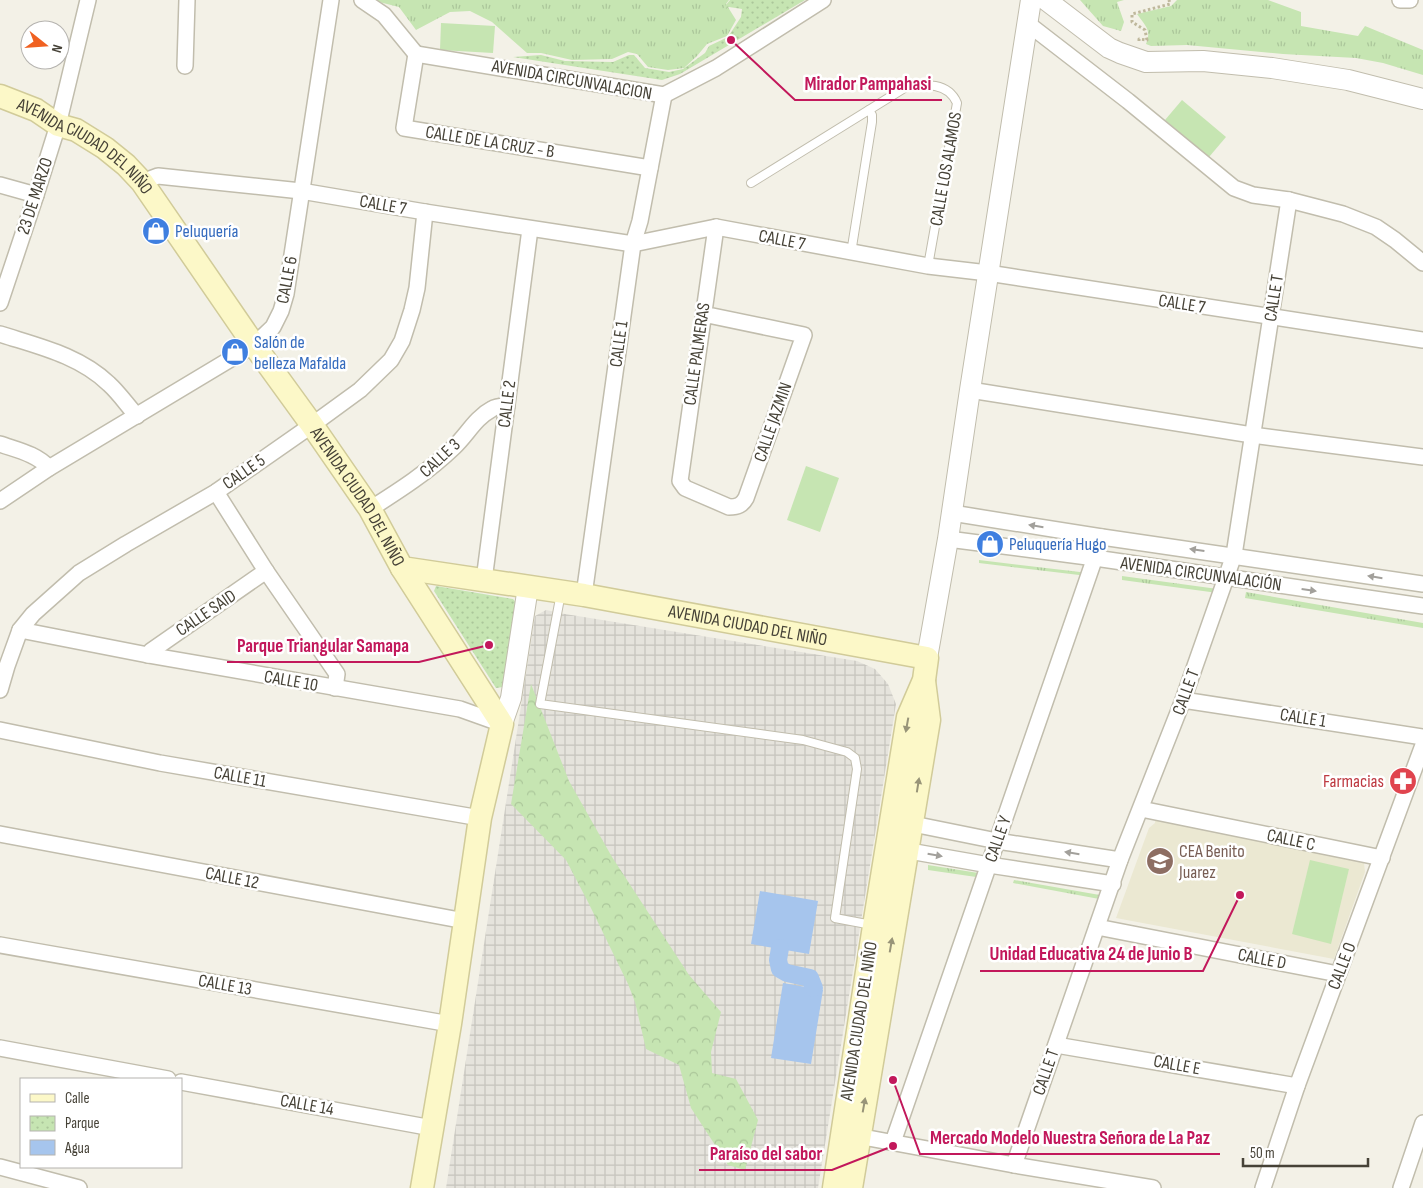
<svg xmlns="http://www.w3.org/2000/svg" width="1423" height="1188" font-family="'Sofia Sans Condensed',sans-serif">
	<defs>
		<pattern id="industrial-grid" width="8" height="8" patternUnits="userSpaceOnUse" patternTransform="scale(1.25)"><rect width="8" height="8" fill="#e5e3dc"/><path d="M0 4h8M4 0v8" fill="none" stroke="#c6c4bd"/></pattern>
		<pattern id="grass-tufts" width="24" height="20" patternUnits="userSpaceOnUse" patternTransform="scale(1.25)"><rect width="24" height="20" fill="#c6e5b2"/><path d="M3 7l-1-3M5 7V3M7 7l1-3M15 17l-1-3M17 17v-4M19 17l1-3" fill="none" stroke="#abc69a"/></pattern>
		<pattern id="forest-crowns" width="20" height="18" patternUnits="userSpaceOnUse" patternTransform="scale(1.25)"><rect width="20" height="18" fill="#c6e5b2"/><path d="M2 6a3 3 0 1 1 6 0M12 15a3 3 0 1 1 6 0" fill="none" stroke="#abc69a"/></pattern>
		<pattern id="park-dots" width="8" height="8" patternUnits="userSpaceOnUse" patternTransform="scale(1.25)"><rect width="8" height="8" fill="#c6e5b2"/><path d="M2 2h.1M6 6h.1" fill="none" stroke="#abc69a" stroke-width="1.8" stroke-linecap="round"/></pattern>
	</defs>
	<rect width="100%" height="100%" fill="#f3f1e7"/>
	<path fill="url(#industrial-grid)" d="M546,610L565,614L857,661L875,669L888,684L896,704L818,1188H446L535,616Z"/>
	<path fill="#ebe8d2" d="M1155,820L1364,863L1365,872L1334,959L1116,918L1149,828L1155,823Z"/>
	<g fill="url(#grass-tufts)">
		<path d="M371,0H729L726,4L736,20L727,36L707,44L697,56L684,68L668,70L648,67L637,54L628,52L612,59L572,60L541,53H527L492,22L470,11L450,12L416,30L399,7Z"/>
		<path d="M1080,0H1124L1117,2L1124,22L1121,31L1103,26Z"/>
		<path d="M1177,0H1268L1301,12V26L1358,36L1365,26L1423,50V75L1383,63L1356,58L1283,54L1187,45L1151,46L1146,44C1152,29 1145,26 1137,14L1171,6Z"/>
		<path d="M979,560L1097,574L1096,577L979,563Z"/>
		<path d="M1122,576L1225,590V594L1122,580Z"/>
		<path d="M1246,592L1423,623V628L1245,598Z"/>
		<path d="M928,865L991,875L990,879L928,870Z"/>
		<path d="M1014,880L1111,897L1110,901L1013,883Z"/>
	</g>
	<path fill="url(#forest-crowns)" d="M531,684L569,781L612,857L689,975L721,1012L711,1052L712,1073L736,1079L758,1120L745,1170L728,1165L691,1108L679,1065L646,1049L635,1002L628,984L588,902L566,860L511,804Z"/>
	<g fill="url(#park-dots)">
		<path d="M730,0H805L680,74L662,80L513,57L541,55L565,61L613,62L629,55H634L645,68L669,72L683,69L705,53L709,46L728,37L741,17L742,9L729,7L721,11Z"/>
		<path d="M436,586L513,599L517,604L503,687L496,688L434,591Z"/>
	</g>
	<g fill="#c6e5b2">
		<path d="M441,23L495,26L493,53L440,50Z"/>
		<path d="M1182,100L1226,137L1209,157L1165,120Z"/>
		<path d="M806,466L839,478L820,532L787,520Z"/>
		<path d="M1310,860L1349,869L1331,944L1292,934Z"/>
	</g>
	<g fill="#a6c5ed">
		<path d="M760,891L818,901L809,954L751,944Z"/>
		<path d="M783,983L823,990L811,1064L771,1058Z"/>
	</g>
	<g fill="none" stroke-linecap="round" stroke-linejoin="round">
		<path stroke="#a6c5ed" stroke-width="18" d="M780,948L778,960L780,969L787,973L810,978L814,988"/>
		<g stroke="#c1bdad" stroke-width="10">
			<g id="service">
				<path d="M751,183L906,87C925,84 948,82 957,103L928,266"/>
				<path d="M851,253L872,122V115L869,110"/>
				<path d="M561,593L540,704L803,740L847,752L855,758L857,769L835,918L872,925"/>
			</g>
		</g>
		<g stroke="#c1bdad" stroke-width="18">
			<g id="minor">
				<path d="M362,0L384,15L416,54"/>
				<path d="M1400,0H1410"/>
				<path d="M1027,23L1128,101L1234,188L1253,195L1289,200L1343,214L1376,227L1395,240L1423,263"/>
				<path d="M416,54L664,95L716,68L823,0"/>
				<path d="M416,54L404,128L650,168"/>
				<path d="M185,66L187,0"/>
				<path d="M142,182L158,176L301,191L425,212L633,244L716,227L928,266L988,273L1423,340"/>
				<path d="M0,185L36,195"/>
				<path d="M0,303L36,195L58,125L88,0"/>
				<path d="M703,314L804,335L746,498C742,505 738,507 729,507L685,488L680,481L716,227"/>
				<path d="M0,334C37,346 79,355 109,384C119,393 127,405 137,416"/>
				<path d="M970,390L1252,435L1423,457"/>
				<path d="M0,444C17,450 37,454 49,468"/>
				<path d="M216,492L266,571L337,674L335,688"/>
				<path d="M0,501L49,468L254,345L273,327L281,311L286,294L331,0"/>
				<path d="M370,509C400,490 428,472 454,447C467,435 475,418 492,409C496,406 502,406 507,406"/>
				<path d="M952,513L1102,537L1423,584"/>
				<path d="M948,539L1095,558L1423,606"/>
				<path d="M484,580L530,229"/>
				<path d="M584,595L633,244L640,221L664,95"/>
				<path d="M20,630L148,655L460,709L502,724"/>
				<path d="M148,655L151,651L266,571"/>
				<path d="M0,690L7,666L20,630L33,614L79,573L126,544L216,492L312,425L360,390L391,360L402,341L412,310L417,288L425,212"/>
				<path d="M1183,700L1423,737"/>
				<path d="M0,730L160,763L480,818"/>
				<path d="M1141,809L1382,858"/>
				<path d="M903,822L997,841L1120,860"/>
				<path d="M0,834L465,921"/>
				<path d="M898,849L989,865L1113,884"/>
				<path d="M1097,927L1338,974"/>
				<path d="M0,945L450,1024"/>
				<path d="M1056,1045L1297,1086"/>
				<path d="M0,1048L168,1079"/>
				<path d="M181,1082L432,1128"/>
				<path d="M852,1135L1014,1165L1153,1188"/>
				<path d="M893,1142L1102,537"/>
				<path d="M1014,1165L1120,860L1183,700L1234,555L1289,200"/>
				<path d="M0,1167L79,1188"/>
				<path d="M1263,1188L1297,1086L1423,745"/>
				<path d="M1401,1188L1423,1123"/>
			</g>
		</g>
		<g stroke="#c1bdad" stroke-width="22">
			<g id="tertiary">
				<path d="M1046,0L1109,48L1120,53L1146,62L1203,61L1272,68L1348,80L1423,99"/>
				<path d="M927,658L948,539L970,390L1031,0"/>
				<path d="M502,724L511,698L528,587"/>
			</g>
		</g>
		<g stroke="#d1cb99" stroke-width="25">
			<g id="secondary">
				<path id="s1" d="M0,96L36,110L58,125L76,130L105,148L126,165L142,182L254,345L312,425L370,509L402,568L584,595L927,658L924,680L908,717L874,926L834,1188"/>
				<path d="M402,568L502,724L480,818L450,1024L422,1188"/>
				<path d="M851,1188L929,720L924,681"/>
			</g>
		</g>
		<path stroke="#bfb89c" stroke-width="3" stroke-dasharray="2.5 2.5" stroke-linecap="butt" d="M1139,41V39L1147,40L1145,30L1132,22V14L1170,4L1169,0"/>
		<use href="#service" stroke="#fff" stroke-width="8"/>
		<use href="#minor" stroke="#fff" stroke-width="15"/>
		<use href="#tertiary" stroke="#fff" stroke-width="20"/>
		<use href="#secondary" stroke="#fcf8c8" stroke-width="22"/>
	</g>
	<defs><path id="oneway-solid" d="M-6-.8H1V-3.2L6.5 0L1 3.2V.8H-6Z" transform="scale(1.25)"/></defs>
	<g fill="#a2a09b">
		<use href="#oneway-solid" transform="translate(1036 526) rotate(-171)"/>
		<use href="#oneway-solid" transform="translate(1197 550) rotate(-172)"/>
		<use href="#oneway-solid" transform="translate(1375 577) rotate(-171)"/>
		<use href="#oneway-solid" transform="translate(1309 590) rotate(8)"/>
		<use href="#oneway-solid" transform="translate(1072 853) rotate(-171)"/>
		<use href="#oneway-solid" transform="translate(935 855) rotate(10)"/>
	</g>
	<g fill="#989478">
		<use href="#oneway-solid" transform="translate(907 725) rotate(100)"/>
		<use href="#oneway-solid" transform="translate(918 785) rotate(-81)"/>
		<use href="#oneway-solid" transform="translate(891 945) rotate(-80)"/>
		<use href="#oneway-solid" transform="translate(864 1105) rotate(-80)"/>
	</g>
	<defs>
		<g id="shop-disc" transform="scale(1.4375)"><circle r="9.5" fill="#3f7fe0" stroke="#fff"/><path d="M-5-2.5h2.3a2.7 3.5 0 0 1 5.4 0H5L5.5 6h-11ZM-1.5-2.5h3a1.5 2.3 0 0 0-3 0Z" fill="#fff"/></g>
		<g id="pharmacy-disc" transform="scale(1.4375)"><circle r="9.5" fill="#e0444e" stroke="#fff"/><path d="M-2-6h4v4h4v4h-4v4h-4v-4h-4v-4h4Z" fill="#fff"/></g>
		<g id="school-disc" transform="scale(1.4375)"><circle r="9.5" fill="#8d6e63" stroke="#fff"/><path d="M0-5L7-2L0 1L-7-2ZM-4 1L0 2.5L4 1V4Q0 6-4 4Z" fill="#fff"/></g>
	</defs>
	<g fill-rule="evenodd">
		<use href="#shop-disc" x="156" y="231"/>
		<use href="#shop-disc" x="235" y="352"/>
		<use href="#shop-disc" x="990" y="544"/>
		<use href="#pharmacy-disc" x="1403" y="781"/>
		<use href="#school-disc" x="1160" y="861"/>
	</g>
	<g text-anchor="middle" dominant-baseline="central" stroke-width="5" stroke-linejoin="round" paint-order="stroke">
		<g font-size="18" fill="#464237" stroke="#fff">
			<text transform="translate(572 80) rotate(10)">AVENIDA CIRCUNVALACION</text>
			<text transform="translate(490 142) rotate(9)">CALLE DE LA CRUZ - B</text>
			<text stroke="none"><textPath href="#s1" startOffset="100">AVENIDA CIUDAD DEL NIÑO</textPath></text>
			<text transform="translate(946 169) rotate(-80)">CALLE LOS ALAMOS</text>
			<text transform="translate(35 196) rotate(-72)">23 DE MARZO</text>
			<text transform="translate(383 205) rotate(10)">CALLE 7</text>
			<text transform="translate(782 240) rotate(11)">CALLE 7</text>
			<text transform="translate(287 280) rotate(-79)">CALLE 6</text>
			<text transform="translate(1274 298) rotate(-81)">CALLE T</text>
			<text transform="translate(1182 304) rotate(9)">CALLE 7</text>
			<text transform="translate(619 344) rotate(-82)">CALLE 1</text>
			<text transform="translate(697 354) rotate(-82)">CALLE PALMERAS</text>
			<text transform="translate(507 404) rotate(-83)">CALLE 2</text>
			<text transform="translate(773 422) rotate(-71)">CALLE JAZMIN</text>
			<text transform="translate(440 458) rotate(-43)">CALLE 3</text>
			<text transform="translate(244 472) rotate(-35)">CALLE 5</text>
			<text stroke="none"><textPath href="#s1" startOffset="550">AVENIDA CIUDAD DEL NIÑO</textPath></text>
			<text transform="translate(1201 574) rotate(8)">AVENIDA CIRCUNVALACIÓN</text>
			<text transform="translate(206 613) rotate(-34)">CALLE SAID</text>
			<text stroke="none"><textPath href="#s1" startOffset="985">AVENIDA CIUDAD DEL NIÑO</textPath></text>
			<text transform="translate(291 681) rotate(10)">CALLE 10</text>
			<text transform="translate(1186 692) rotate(-70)">CALLE T</text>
			<text transform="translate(1303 718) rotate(9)">CALLE 1</text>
			<text transform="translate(240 777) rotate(10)">CALLE 11</text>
			<text transform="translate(998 839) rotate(-71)">CALLE Y</text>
			<text transform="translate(1291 840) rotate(12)">CALLE C</text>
			<text transform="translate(232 878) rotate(11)">CALLE 12</text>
			<text transform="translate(1262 959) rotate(11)">CALLE D</text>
			<text transform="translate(1342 966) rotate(-69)">CALLE O</text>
			<text transform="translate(225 985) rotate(10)">CALLE 13</text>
			<text transform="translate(859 1021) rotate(-81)">AVENIDA CIUDAD DEL NIÑO</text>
			<text transform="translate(1177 1065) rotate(10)">CALLE E</text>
			<text transform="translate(1046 1072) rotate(-71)">CALLE T</text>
			<text transform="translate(307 1105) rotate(10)">CALLE 14</text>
		</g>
		<g font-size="18" fill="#366cbe" stroke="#fff" text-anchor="start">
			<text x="175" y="231">Peluquería</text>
			<text x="254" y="342">Salón de<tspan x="254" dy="21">belleza Mafalda</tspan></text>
			<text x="1009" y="544">Peluquería Hugo</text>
		</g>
		<g font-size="18" fill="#be3a42" stroke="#fff" text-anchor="end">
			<text x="1384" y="781">Farmacias</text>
		</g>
		<g font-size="18" fill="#785e54" stroke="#fff" text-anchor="start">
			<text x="1179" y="851">CEA Benito<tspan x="1179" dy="21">Juarez</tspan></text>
		</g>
	</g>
	<path fill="none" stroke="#c2185b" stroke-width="2" d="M731 40L795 100H942M489 645L419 662H227M1240 895L1203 971H980M893 1080L920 1154H1220M893 1146L832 1170H699"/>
	<g fill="#c2185b" stroke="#fff" stroke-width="2">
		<circle cx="731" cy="40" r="5"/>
		<circle cx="489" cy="645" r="5"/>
		<circle cx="1240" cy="895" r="5"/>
		<circle cx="893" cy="1080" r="5"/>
		<circle cx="893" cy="1146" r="5"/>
	</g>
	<g font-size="19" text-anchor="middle" font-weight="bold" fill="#c2185b" stroke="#fff" stroke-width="5" stroke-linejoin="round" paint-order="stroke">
		<text x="868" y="90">Mirador Pampahasi</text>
		<text x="323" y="652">Parque Triangular Samapa</text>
		<text x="1091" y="960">Unidad Educativa 24 de Junio B</text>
		<text x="1070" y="1144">Mercado Modelo Nuestra Señora de La Paz</text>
		<text x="766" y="1160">Paraíso del sabor</text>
	</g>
	<rect x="20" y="1078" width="162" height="90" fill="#ffffff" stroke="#b5b3af"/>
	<rect x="30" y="1094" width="25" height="8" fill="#fcf8c8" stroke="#b5b3af"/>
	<text x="65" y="1103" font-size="15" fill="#464237">Calle</text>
	<rect x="30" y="1116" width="25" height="15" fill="url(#park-dots)" stroke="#b5b3af"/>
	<text x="65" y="1128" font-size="15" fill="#464237">Parque</text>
	<rect x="30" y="1140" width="25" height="15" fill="#a6c5ed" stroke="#b5b3af"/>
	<text x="65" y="1153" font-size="15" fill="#464237">Agua</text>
	<g transform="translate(45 45) rotate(107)"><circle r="24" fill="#ffffff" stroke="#b5b3af"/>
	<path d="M0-4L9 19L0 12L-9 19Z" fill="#f06121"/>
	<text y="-8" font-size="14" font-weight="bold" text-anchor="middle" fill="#464237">N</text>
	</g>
	<path d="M1243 1158v8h125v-8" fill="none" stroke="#464237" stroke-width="2.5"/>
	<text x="1250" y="1158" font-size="15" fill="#464237" stroke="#ffffff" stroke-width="4" paint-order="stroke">50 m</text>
</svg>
